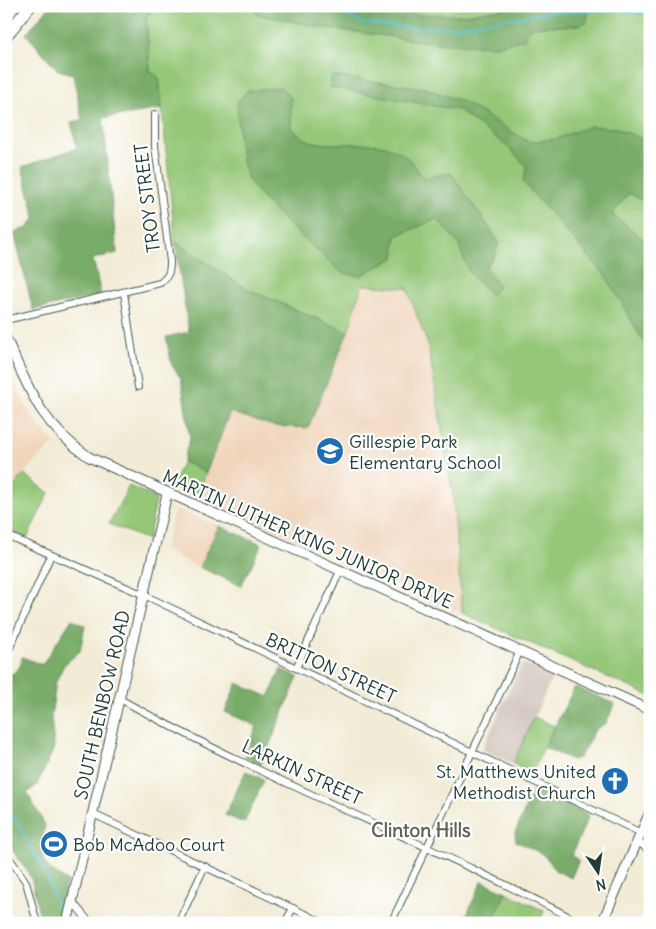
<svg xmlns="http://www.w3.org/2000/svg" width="656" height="929" font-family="Delius,sans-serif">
	<rect width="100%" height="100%" fill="#fff"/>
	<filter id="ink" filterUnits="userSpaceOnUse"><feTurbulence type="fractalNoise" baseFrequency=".02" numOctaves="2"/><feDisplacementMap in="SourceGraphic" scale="10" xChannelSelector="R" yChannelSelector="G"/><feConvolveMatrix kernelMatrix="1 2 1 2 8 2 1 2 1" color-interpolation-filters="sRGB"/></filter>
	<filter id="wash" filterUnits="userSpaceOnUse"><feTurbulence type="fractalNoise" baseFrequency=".0096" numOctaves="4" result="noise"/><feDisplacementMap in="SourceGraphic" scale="20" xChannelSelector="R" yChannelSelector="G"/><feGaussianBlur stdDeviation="1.12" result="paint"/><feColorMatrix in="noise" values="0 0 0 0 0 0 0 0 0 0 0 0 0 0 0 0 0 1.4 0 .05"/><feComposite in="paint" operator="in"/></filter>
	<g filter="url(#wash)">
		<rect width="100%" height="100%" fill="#f2ecd6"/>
		<g fill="#f0d5bc">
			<path d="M362,285L407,287L428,345L453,496L462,613L197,496L229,412L273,426L308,428L348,332Z"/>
			<path d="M6,364L30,414L54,443L15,483L6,503Z"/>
			<path d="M175,509L219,526L199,567L164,550Z"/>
		</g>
		<path fill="#cec1b9" d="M525,664L553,676L513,764L483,750V747L521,665Z"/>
		<g fill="#95c778" stroke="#5a8256">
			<path d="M158,6H650V696L462,613L453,496L428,345L407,288L362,285L348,332L247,289L175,242L159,78L150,71L146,16Z"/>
			<path d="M183,461L206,473L197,496L172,486Z"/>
			<path d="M24,474L49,493L27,538L6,529C6,507 8,491 24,474Z"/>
			<path d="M129,486L155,498L156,500L148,540L109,524Z"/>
			<path d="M534,717L554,726L532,773L513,764Z"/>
			<path d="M506,892L544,911L539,923H492Z"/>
		</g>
		<g fill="#78ac68" stroke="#4c744e">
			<path d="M50,6H158L146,16L150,71L159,78L162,109L103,118L117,253L93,259L101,295L33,310L14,232L28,228L35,217L22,167L77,148L71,122L82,120L73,74L58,70L26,34Z"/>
			<path d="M252,6H377L419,15H463L520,6L589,7L587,22C570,30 549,23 530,28L524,39L495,46L443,44L319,27L257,14Z"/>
			<path d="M332,76L425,88L464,102L529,142L555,139L590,126L616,128L650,142V205L629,193L612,214L650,245V341L645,344L606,276L523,182L527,167L506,145L458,110L329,87Z"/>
			<path d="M281,87L291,98V128C297,133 306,141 314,142C358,150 394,128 423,178L451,173L499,242L495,255L486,267L499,286L491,295L469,273L458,243L437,219L396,236L394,258L360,276L342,273C319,251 257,201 246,174C238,152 239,126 237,102L247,91Z"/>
			<path d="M175,242L247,289L348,332L308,428L273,426L230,412L206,473L183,461L190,438L181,378L172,366L166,337L189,332Z"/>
			<path d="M219,526L262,544L241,586L199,567Z"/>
			<path d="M72,619L85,626L80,651L64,665L56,681L51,717L54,748L37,785L27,793L45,825C39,855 38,864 67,881L59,917L44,919L39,913L32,881L27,870L6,842V676C17,673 21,668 22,657L42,665Z"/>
			<path d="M281,669L298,677L261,765L245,757L257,726L225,712L237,683L269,697Z"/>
			<path d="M575,687L615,704L606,723L595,730L579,758L572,760L544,747Z"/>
			<path d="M246,771L264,780L244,823L225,815Z"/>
			<path d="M534,788L589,815L571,856L579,860L571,878L555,870L543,854L516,841L515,833Z"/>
			<path d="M482,881L506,892L492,923H463Z"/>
		</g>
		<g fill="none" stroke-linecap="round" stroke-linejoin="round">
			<g stroke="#52bdcd" stroke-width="2">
				<path d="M298,6L342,14L365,23L416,28L453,27L552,12L621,11L650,15"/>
				<path d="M6,804L45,872L60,912"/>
			</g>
		</g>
	</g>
	<g filter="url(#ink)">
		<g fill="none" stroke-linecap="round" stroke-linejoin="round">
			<g stroke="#3f574c" stroke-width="8">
				<g id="street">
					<path d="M124,293L138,387"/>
					<path d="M6,320L160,283C169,276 170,272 170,261L155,146V114"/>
					<path d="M6,535L144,595L641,833"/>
					<path d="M6,656L51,555"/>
					<path d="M296,668L341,569"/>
					<path d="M120,699C269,782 430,843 581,923"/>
					<path d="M93,814L324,923"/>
					<path d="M637,841L650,851"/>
					<path d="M6,853L26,882L37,923"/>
					<path d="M72,901L90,923"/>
					<path d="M57,923L67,921"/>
					<path d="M178,923L205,866"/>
					<path d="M285,923L293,908"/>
					<path d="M391,923L520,651"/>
				</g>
			</g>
			<g stroke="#3f574c" stroke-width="11">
				<g id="secondary">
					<path d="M6,338C29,389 40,424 89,457L650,710"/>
					<path d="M67,923L167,494"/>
					<path d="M602,923L650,812"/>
				</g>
			</g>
			<g stroke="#3f574c" stroke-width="13">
				<path id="highway" d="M6,36L30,6"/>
			</g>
			<use href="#street" stroke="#fff" stroke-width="6"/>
			<use href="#secondary" stroke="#fff" stroke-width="9"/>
			<use href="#highway" stroke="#fff" stroke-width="11"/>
		</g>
	</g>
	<defs>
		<g id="school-disc" transform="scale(1.4375)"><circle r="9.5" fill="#1f6fb2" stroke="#fff"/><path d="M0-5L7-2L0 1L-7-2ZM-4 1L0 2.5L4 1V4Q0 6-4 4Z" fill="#fff"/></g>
		<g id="church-disc" transform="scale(1.4375)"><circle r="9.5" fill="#1f6fb2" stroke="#fff"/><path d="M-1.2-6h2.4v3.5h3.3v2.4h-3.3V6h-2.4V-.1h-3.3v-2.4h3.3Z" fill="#fff"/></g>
		<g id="stadium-disc" transform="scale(1.4375)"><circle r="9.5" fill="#1f6fb2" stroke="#fff"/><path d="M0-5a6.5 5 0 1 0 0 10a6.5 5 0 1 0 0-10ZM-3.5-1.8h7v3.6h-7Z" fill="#fff"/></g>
	</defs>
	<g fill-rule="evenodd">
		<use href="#school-disc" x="330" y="451"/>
		<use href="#church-disc" x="615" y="781"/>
		<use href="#stadium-disc" x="54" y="844"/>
	</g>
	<g text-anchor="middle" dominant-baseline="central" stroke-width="4.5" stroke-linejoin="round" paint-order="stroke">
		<g font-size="18" fill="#1f3d34" stroke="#fff">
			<text transform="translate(147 198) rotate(-97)">TROY STREET</text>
			<text transform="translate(308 539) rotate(24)">MARTIN LUTHER KING JUNIOR DRIVE</text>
			<text transform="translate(331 668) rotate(25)">BRITTON STREET</text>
			<text transform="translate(102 705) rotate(-77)">SOUTH BENBOW ROAD</text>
			<text transform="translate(302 772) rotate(25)">LARKIN STREET</text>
		</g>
		<g font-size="18" fill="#1f3d34" stroke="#fff" text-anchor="start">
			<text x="349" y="441">Gillespie Park<tspan x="349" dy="21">Elementary School</tspan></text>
			<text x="596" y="771" text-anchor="end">St. Matthews United<tspan x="596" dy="21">Methodist Church</tspan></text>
			<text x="73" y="844">Bob McAdoo Court</text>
		</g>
		<g font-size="19" font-weight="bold" fill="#606157" stroke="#fff">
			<text x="421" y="830">Clinton Hills</text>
		</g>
	</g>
	<rect width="656" height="929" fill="none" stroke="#fff" stroke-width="25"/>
	<g transform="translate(598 872) rotate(167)" stroke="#ffffff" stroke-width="4" paint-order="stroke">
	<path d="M0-4L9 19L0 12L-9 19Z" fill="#1f3d34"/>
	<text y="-8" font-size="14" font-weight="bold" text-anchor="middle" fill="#1f3d34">N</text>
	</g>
</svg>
